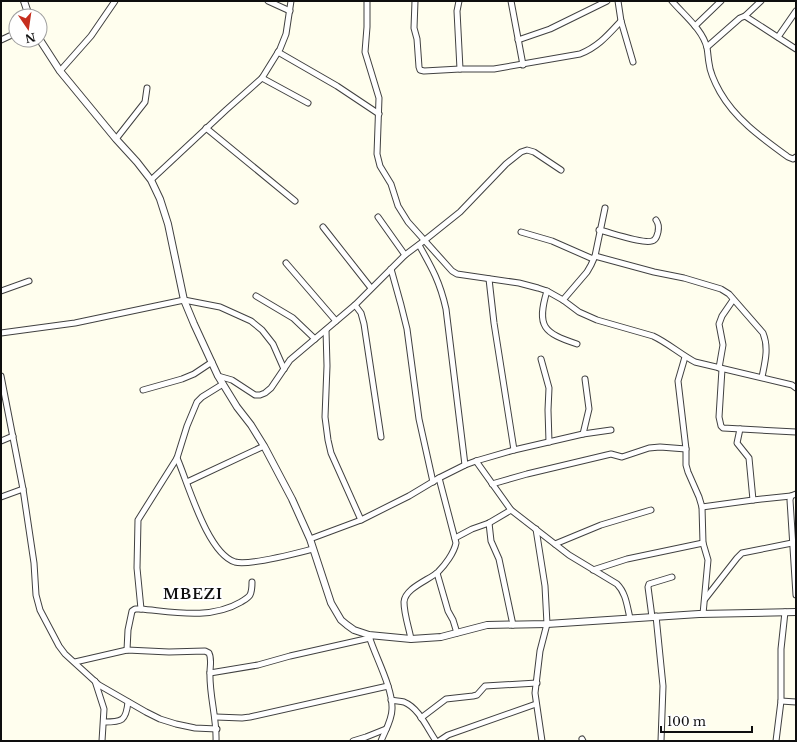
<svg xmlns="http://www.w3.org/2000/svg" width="797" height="742" font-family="'Libre Baskerville',serif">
	<rect width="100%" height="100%" fill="#fffeee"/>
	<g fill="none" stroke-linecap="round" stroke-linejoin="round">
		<g stroke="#414141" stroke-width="7">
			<g id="minor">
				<path d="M268,1L290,11"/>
				<path d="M367,1V27L365,52L379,98L377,154L380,166L391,184L398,206L408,222L452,271L457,274L519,283L538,288L547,291L563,300L579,312L597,320L653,336C668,343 680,354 695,362L792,385L796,388"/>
				<path d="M415,1L414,28L417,39L419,67L420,70L424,71L460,69H494L580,54C598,47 608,35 621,21"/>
				<path d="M459,1L457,11L460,69"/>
				<path d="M511,1L523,65"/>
				<path d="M618,1L621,21L633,62"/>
				<path d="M672,1C684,15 703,30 707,48C708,53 708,58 709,63C710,73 715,83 720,92C736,120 762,138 788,157L793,159L796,157"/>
				<path d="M745,16L761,1"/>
				<path d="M695,26L721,1"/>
				<path d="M778,37L796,11"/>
				<path d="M1,40L16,33"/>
				<path d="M518,40L550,29L607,1"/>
				<path d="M707,47L740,18L745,16L796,49"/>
				<path d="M278,52L337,86L379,114"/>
				<path d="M60,71L91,36L115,1"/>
				<path d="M262,78L308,103"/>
				<path d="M206,128L295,201"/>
				<path d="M116,139L145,102L147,88"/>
				<path d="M151,180L226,110L262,78L280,49L286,34L291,1"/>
				<path d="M378,217L405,255"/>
				<path d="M323,227L371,288"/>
				<path d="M599,230C609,232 648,246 654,240C657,238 657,235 658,232C659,227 659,224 656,220"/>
				<path d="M521,232L552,241L593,259"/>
				<path d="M419,245C432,268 440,282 446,309L465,465"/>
				<path d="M595,256L654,272L684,278L721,289L729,294L763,333C769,348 765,362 762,377"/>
				<path d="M286,263L336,321"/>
				<path d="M391,269L401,305L407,329L419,419L433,482"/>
				<path d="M489,279L494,323L514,450"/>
				<path d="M1,291L29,281"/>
				<path d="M547,291C536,327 544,333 577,344"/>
				<path d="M256,296L293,318L315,339"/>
				<path d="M563,300L587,272L591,265L595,256L605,208"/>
				<path d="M355,305L361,313L364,324L381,437"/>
				<path d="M326,330L327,366L325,417L328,440L331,453L361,520"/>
				<path d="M1,333L75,323L184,300L220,307L251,321L262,330L273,344L284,369"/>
				<path d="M685,357L678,381L686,449V465L688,472L699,497L702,507L703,543L708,560L703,614"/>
				<path d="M541,359L549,388L548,410L549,442"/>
				<path d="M719,368L723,345L719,324L722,316L733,300"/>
				<path d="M722,369L719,417L721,426L723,428L796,432"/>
				<path d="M1,376L23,489L34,563L36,595L40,610L59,646L65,654L99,685L146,712L160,719L176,724L195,728L217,729"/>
				<path d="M218,376L232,380L255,395H260L265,393L271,388L290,360L355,305L405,255L425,240L460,212L506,164L521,152L527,150L534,152L561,170"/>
				<path d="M143,390L182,379L194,374L212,362"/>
				<path d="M740,429L737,443L749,458L753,500"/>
				<path d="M583,434L589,409L585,379"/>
				<path d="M1,441L13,436"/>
				<path d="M177,458C188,483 207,553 235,562C250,566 297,553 313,549"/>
				<path d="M476,461L511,510L569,555L617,584C626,593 627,606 630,618"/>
				<path d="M187,482L264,446"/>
				<path d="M492,484L527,474L611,454L622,457L649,448L660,447L686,449"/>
				<path d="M796,494L791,496L790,500L796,595"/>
				<path d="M1,497L23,489"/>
				<path d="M702,507L753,500L791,496"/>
				<path d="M489,523L491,541L499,559L513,625"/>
				<path d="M536,529L545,586L547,624L540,651L535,693L542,741"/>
				<path d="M455,538L472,529L489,523L511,510"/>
				<path d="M310,539L361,520L409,496L439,478L465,465L476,461L514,450L583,434L611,430"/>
				<path d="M555,544L601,525L651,510"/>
				<path d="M593,570L627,559L703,543"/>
				<path d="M437,573L448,611L453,620L457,633"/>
				<path d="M705,599L737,558L742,553L792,543"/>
				<path d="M141,609L137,568L138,520L177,458L187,426L197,402L202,397L223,384"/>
				<path d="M656,616L663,686L661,741"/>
				<path d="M652,617L648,587L649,584L672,577"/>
				<path d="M369,636C375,656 393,688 392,709C392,720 385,731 381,741"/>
				<path d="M411,639C409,628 404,614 404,602C405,588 429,580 438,572C445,565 454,553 456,543L439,478"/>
				<path d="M127,650L128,630L132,611L135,609H141C174,612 210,620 241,602C244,600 248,598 250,595C252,591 252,586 252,582"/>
				<path d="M75,662L127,650L169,652L205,651L209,653C212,659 210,666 210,672C209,695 217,718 216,741"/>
				<path d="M210,673L258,665L290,656L370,638"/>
				<path d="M95,681L104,709L102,741"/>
				<path d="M391,700C395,701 400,701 404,702C419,708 427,728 436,741"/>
				<path d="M781,701L796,702"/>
				<path d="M216,717L242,718L250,717L388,686"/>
				<path d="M421,718L446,699L473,696L477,695L485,686L537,683"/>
				<path d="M104,722C122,722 126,721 128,702"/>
				<path d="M582,739L583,741"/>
				<path d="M353,741L366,737L386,729"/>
				<path d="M439,741L448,735L536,704"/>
				<path d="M776,741L781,701V649L785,612"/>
			</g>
		</g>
		<g stroke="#414141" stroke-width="8">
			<g id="tertiary">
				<path d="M24,1L29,16"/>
				<path d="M40,40L60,71L116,139L137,162L151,180L160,199L168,224L184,300L194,324L218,376L237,407L251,425L264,446L292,499L310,539L331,603L341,620L347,625L354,630L369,635L411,639L441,637L487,625L547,624L699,614L796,612"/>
			</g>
		</g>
		<use href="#minor" stroke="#fff" stroke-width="5"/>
		<use href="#tertiary" stroke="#fff" stroke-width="6"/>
	</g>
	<g text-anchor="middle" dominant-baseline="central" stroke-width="4" stroke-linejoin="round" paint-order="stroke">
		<g font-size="14" font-weight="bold" letter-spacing="1" fill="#0e0e0e" stroke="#fff">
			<text x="193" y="594">MBEZI</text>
		</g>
	</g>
	<rect width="797" height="742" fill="none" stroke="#0e0e0e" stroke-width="4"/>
	<g transform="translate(28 28) rotate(167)"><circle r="19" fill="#ffffff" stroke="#9f9f9f"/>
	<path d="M0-3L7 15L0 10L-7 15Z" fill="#c62e1e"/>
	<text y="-6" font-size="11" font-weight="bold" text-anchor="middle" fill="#0e0e0e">N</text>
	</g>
	<path d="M661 726v6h91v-6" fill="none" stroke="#0e0e0e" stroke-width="2"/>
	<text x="667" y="726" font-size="12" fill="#0e0e0e" stroke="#ffffff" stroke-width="3" paint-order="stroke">100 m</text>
</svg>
